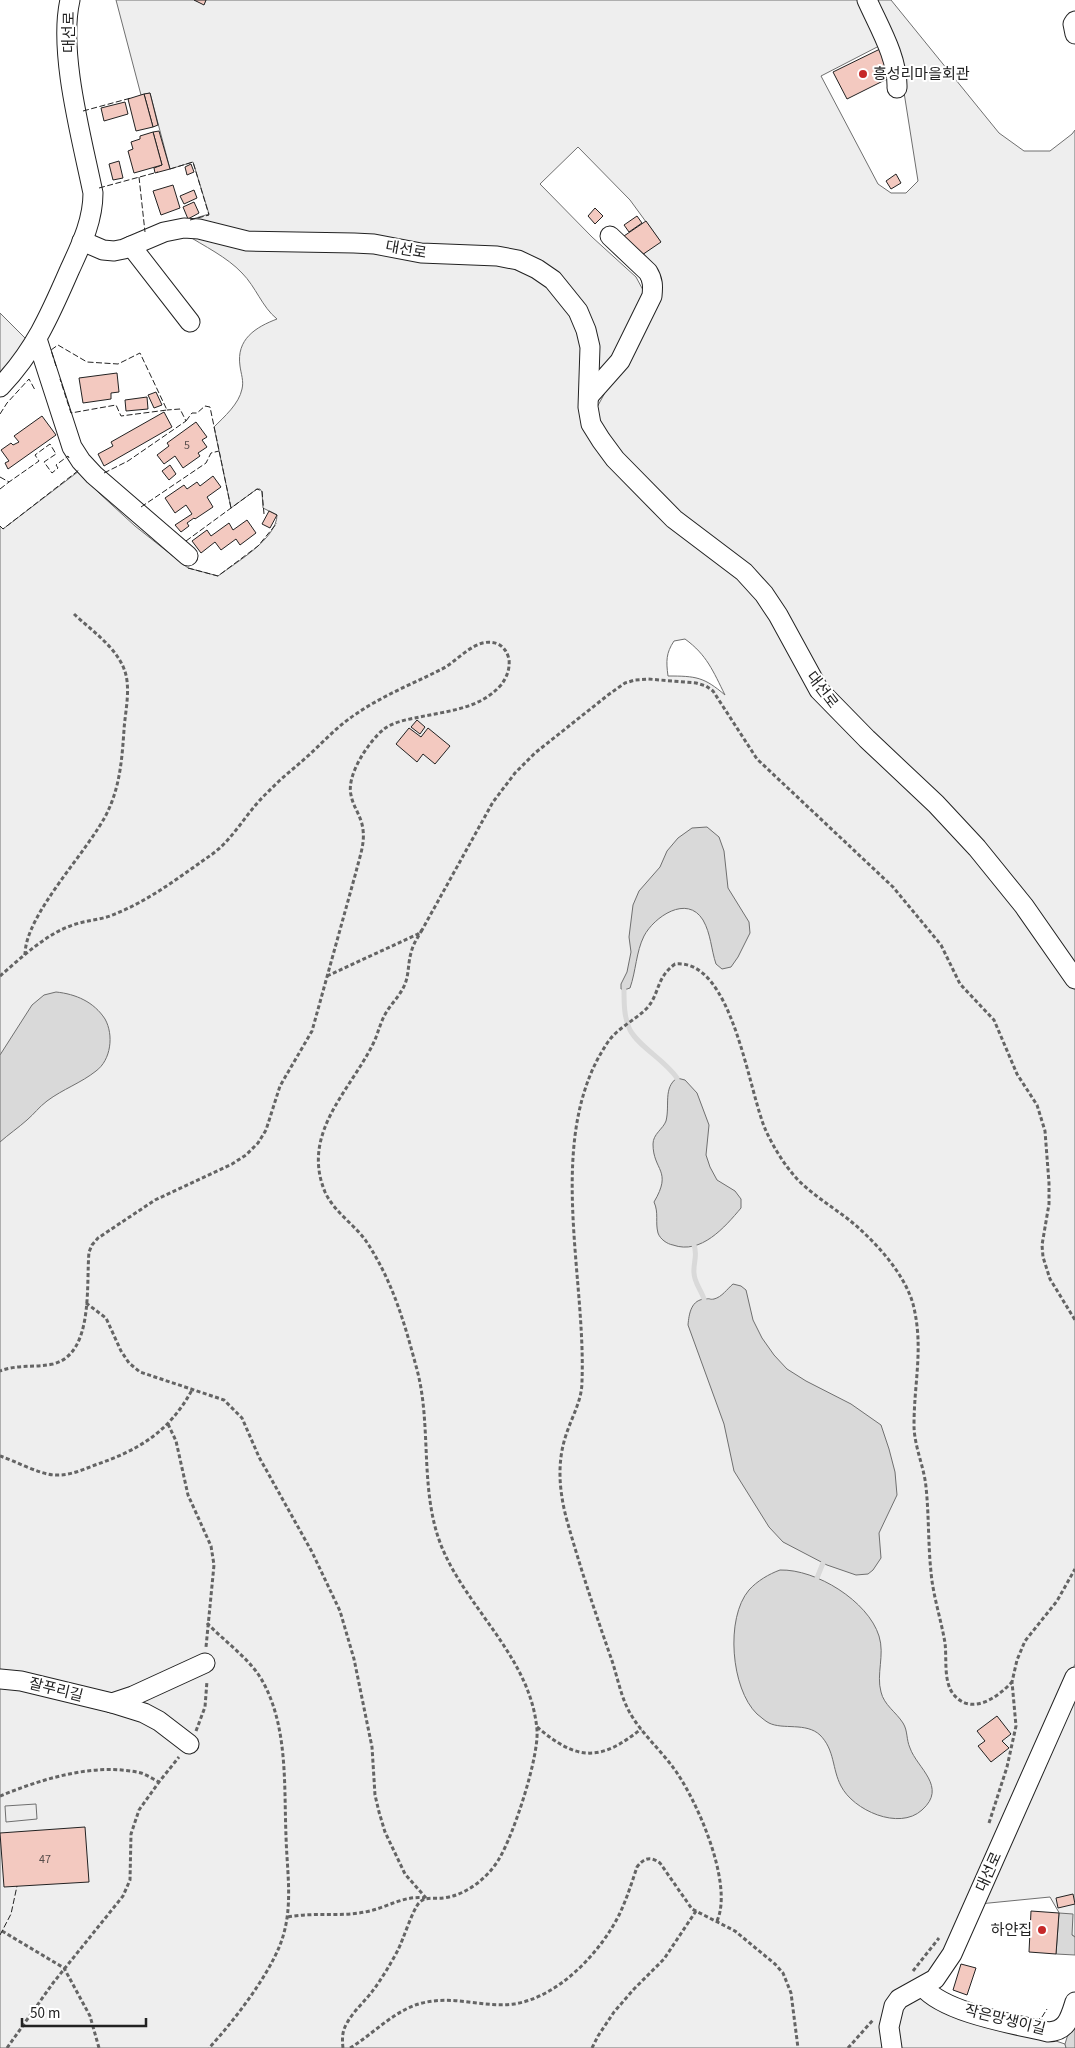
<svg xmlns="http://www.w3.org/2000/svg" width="1075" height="2048" font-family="'Source Sans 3','Noto Sans KR',sans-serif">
	<rect width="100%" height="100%" fill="#fff"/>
	<g fill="#eee" stroke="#6f6f6f" fill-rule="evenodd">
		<path d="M116,0H194L204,4L206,0H862L881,45L821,76L878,184L891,193H906L918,181L900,67L874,0H891L999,133L1024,151H1050L1072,134L1075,130V973L1042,927L838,706L806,651L699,535L611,448L595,411L659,293L639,257L660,241L630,200L578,147L540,184L592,237L636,277L643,290L640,305L623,346L598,377L590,316L571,287L551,267L173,225L209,214L193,162L170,169L150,93L141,95Z"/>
		<path d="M185,234L356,247L495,261L538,276L581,329L588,426L751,588L814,688L955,828L1075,984V1664L1020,1794L941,1966L906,1992L886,2048H0V526L3,529L79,471L99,493L135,526L188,568L218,576C235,563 277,539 277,515L263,508L262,492L260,489H257L231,508L214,427C224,417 239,404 242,389C244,381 241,374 240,366C236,339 256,327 277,319C262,307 256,287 242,273C227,257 204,246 185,234ZM685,639C707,655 713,671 725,695C704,677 696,676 668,676C666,661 666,653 674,641Z"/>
		<path d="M0,313L29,342L0,379Z"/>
		<path d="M1075,1690V1937L1072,1935L1050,1897L979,1904Z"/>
		<path d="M921,1997L1065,2044L1066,2048H898C898,2018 889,2009 921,1997Z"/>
	</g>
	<path fill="#ededed" stroke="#6f6f6f" d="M36,1804L37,1819L6,1822L5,1806Z"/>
	<g fill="#d9d9d9" stroke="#6f6f6f">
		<path d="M707,827L719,837L724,851L728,888L749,922L750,933L738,957L731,967L722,969L716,964C711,949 711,934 703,920C687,894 654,917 644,936C636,952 636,971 630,988L624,990L621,989V984L627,972L631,952L629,937L633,905L639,891L660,867L667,851L678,838L692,828Z"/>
		<path d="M56,992C76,994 94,1002 105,1019C114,1035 111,1060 96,1071C81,1083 63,1089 47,1101C39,1107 34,1114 27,1120C18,1128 9,1134 0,1142V1055L32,1005L44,995Z"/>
		<path d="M677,1078L685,1080L697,1093L709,1125L706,1155L710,1167L717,1180L735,1191L741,1199V1208C725,1227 701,1255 673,1245C667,1244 660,1239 658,1233C655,1222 659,1213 654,1202C673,1170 653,1171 653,1144C653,1134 663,1129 666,1121C670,1105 663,1088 677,1078Z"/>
		<path d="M733,1284L741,1286L746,1290L753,1320L762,1338L774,1355L787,1369L806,1381L851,1404L881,1425L889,1449L895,1472L897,1495L879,1533L881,1558L873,1570L868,1574L856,1575L827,1565L783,1542L769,1527L734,1471L724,1424L688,1325C689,1314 691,1299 706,1299C711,1298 709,1300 714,1299C722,1297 727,1289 733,1284Z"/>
		<path d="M780,1570C816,1569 868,1601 879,1636C885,1655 876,1674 881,1692C884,1705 896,1712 903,1723C908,1731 906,1739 910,1748C917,1768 948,1787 922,1810C899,1831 853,1810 841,1786C832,1769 835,1750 820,1735C806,1722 783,1730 769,1723C765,1721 761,1717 757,1714C731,1689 725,1618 749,1590C757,1581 769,1574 780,1570Z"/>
		<path d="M1059,1913L1073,1914L1072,1935L1075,1937V1955L1056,1954Z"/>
		<path d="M1075,2011V2048H1066L1065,2044Z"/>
	</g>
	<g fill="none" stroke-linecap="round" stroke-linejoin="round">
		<g stroke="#d9d9d9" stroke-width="5">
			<path d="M624,990C624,1003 624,1018 630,1030C639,1047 665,1060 677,1078"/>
			<path d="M694,1245C698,1255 693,1263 694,1273C694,1282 701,1290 704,1299"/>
			<path d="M817,1578L823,1563"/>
		</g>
	</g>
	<g fill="#f3c9c0" stroke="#222">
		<path d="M194,0H206L204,5Z"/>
		<path d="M880,49L893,76L847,99L833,72Z"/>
		<path d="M150,93L158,125L153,127L144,94Z"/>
		<path d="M144,94L153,127L136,131L128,99Z"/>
		<path d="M125,102L128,114L104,121L101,108Z"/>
		<path d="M159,131L170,169L155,173L154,168L162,165L153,132Z"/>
		<path d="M153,132L162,165L134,173L128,151L133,149L131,142L140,139V136Z"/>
		<path d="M119,161L123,178L113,180L109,164Z"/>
		<path d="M191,164L194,172L187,175L185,167Z"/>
		<path d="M896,174L901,183L891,189L886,181Z"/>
		<path d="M173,185L180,208L161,215L153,191Z"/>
		<path d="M194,190L197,198L184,204L180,196Z"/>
		<path d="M194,202L199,213L188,219L183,207Z"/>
		<path d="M595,208L603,216L595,224L588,216Z"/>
		<path d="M637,216L642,223L629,232L624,225Z"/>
		<path d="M646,221L661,242L639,257L624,236Z"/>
		<path d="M117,373L119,392L111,393V399L83,403L79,378Z"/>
		<path d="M156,392L162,405L154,408L148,395Z"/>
		<path d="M147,397L148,409L126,411L125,400Z"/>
		<path d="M164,412L172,427L104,466L98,454L113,446L111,442Z"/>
		<path d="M42,416L56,435L8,469L5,463L9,461L1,450L11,443L13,445L19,442L14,436Z"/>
		<path d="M196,422L207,437L202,440L207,447L198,453L200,456L183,468L175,456L164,464L157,455L169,446L167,443Z"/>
		<path d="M170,465L176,474L169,480L162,471Z"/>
		<path d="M213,476L221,487L207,497L213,507L195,519L194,518L187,523L189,526L181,532L175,525L192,514L186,505L175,513L165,498L184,485L187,489L197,482L200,486Z"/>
		<path d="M269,511L277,515L270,528L262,524Z"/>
		<path d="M247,520L256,533L240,545L236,539L221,550L215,542L201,553L192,541L207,530L211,536L229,523L233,530Z"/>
		<path d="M417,720L425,727L420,734L411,727Z"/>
		<path d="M409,728L421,737L428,728L450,746L435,764L423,754L417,762L396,744Z"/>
		<path d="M997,1716L1011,1734L1002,1741L1009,1748L991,1762L978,1746L985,1741L977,1731Z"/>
		<path d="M85,1827L89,1882L4,1887L0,1833Z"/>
		<path d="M1073,1894L1075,1904L1058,1908L1056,1898Z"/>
		<path d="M1031,1911L1059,1913L1056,1954L1029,1952Z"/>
		<path d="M961,1964L976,1968L967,1995L953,1990Z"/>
	</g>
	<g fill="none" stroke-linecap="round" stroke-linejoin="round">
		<g stroke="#222" stroke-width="21">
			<g id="minor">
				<path d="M867,0C879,27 898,58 897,88"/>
				<path d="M1075,21L1073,24L1075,34"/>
				<path d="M82,241L103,250L114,251L124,249L164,232L184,228L199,229L247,241L354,243L374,244L421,253L497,256L518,260L537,269L553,280L578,311L586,330L590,347L588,407L591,424L601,440L615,459L674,519L744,572L764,594L778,615L819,690L867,739L936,804L977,848L1024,906L1075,979"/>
				<path d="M131,246L190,322"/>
				<path d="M37,339L72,447L81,461L94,475L188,556"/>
				<path d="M0,387C35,350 50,315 70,269C81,245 93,221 93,193C82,139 58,52 70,0"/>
				<path d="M589,396L620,361L652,296C653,286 653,280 648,272L610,236"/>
				<path d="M0,1679L21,1681L112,1703L144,1713L159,1721L189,1744"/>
				<path d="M112,1703L133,1696L205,1663"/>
				<path d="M923,1987C945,2013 1014,2024 1048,2032C1067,2031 1070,2018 1075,2002"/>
				<path d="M892,2048L889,2027L894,2006L899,1999L935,1979L952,1954L1075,1677"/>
			</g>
		</g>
		<g stroke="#646464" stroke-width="3" stroke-dasharray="4 2.5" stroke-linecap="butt">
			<path d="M25,955C25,914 89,851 108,811C120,785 122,759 124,730C125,714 129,697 127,681C124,652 93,632 74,614"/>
			<path d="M0,976C22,957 46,934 73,925C87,920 102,920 115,914C150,900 181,876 211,855C234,839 247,811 268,792C281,778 296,767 310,754C325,740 339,725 356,714C382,696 412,684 440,670C458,662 476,635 498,644C504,647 507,652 509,659C510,669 507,677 501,685C479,710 445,711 415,718C404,720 392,723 384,729C369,741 346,775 351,795C353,807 362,817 363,830C365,844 359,859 356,872L312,1031L280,1086L266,1130L258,1143L246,1155L232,1164L155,1200L98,1238L92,1245L89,1252C86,1285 94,1354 53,1364C34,1368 19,1364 0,1371"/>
			<path d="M327,976L418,934L422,930L493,802L515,773L535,753L608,695L625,683L635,680L648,679L696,683L706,686L713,691L757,759L893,887L941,945L960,984L994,1020L1017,1074L1037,1105L1045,1131L1049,1183V1204L1042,1245L1043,1257L1050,1279L1075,1320"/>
			<path d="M86,1303L106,1318L121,1351L129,1363L140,1372L224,1400L242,1418L259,1457L312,1552L340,1611L354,1659L372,1747L375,1795L379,1812L385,1832L405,1874L426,1898"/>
			<path d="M168,1424L176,1441L188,1495L211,1546L214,1565L206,1647"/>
			<path d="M0,1456C15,1461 39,1474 54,1475C69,1476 82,1470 95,1465C139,1450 169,1432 192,1390"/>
			<path d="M207,1623C226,1643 252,1660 264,1684C288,1729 284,1788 286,1836C287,1874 294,1909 280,1945C267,1978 233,2022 209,2048"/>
			<path d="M537,1727C577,1761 600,1762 641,1729"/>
			<path d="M196,1731L205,1707L207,1681"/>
			<path d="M0,1796C42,1779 95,1762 141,1773C147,1775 153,1779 159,1782"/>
			<path d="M989,1823L1007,1767L1016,1726L1012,1682L1017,1660L1025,1641L1057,1601L1075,1569"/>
			<path d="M288,1917C314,1912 340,1917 365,1912C387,1908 403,1895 425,1898"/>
			<path d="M717,1921C734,1884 696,1797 672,1766C657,1746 636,1728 626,1705C619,1689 616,1671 610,1655C594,1609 579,1564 566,1517C559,1489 557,1462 566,1435C572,1416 582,1401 582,1381C586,1275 545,1138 606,1045C616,1028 635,1021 648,1007C660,992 656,978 675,964C733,958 748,1091 766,1131C774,1148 785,1166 798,1180C813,1195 831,1206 848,1219C873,1239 904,1272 913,1304C924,1347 914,1382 914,1425C914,1446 924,1466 926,1487C929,1515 928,1544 931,1572C933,1596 941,1619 945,1643C947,1659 943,1682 954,1695C972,1716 998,1697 1012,1682"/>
			<path d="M2,1931L64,1968L90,2016L99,2048"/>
			<path d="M913,1971L939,1938"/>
			<path d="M7,2048L53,1983L123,1896L130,1880L131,1834L139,1810L159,1782L179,1757"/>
			<path d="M343,2048C342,2039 342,2031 347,2023C353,2012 363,2003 371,1993C381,1980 390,1965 398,1950C403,1940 413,1909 419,1903C425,1896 435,1899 443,1898C452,1897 460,1894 467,1890C480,1883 492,1871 499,1859C514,1834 539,1757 537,1730C531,1659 470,1612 443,1550C418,1492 433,1425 416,1366C404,1321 392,1280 366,1241C354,1224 334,1212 325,1192C301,1134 348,1093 372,1046C378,1035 380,1022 387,1011C393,1002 401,994 405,984C409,974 408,963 411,953C413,944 418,937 422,930"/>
			<path d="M350,2048C375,2033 397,2007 427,2002C456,1996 485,2008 514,2004C559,1997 601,1952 620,1913C627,1898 632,1882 637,1867C644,1858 650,1856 660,1863L692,1909L735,1931L775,1964L783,1973L791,1993L798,2048"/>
			<path d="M592,2048L598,2036L614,2012L634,1989L664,1959L696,1911"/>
			<path d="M848,2048L873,2020"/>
		</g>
		<use href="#minor" stroke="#fff" stroke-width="19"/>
		<g stroke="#222" stroke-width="1" stroke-dasharray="6 2.5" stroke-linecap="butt">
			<path d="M83,111L131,98"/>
			<path d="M170,169L193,162L209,215L190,220"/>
			<path d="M139,177L145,232"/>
			<path d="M99,188L158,172"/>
			<path d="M56,366L51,350L58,345L87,362L118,364L140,353L167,410L121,416L116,405L71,413L60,379"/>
			<path d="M0,414L7,403L29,379L35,390"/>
			<path d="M186,421L192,413H197L205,406L210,407L231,508"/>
			<path d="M104,473L128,461L186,421L180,409L167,410"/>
			<path d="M0,477L9,482L39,461L35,455L50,444L56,454L44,462L52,473L58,468L56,465L68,456L69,458"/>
			<path d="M0,489L9,482"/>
			<path d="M141,507L206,463L211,453L219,451"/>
			<path d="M0,526L3,529L79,470"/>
			<path d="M186,541L257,489L262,491L264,514"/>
			<path d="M188,568L218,576L258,546L277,523"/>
			<path d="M0,1935L11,1914L17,1886"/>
			<path d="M1035,2022L1042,2017L1047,2009"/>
		</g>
	</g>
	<g fill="#c62828" stroke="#fff" stroke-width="2">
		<circle cx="863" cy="74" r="5"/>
		<circle cx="1042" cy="1930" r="5"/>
	</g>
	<g text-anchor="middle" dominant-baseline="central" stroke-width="4" stroke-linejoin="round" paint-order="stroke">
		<g font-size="12" fill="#564c4a">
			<text x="187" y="445">5</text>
			<text x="45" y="1859">47</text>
		</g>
		<g font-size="15" fill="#222" stroke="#fff">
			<text transform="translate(69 32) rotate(-90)">대선로</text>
			<text transform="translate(406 250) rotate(10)">대선로</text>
			<text transform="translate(822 690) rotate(53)">대선로</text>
			<text transform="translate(56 1690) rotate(14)">잘푸리길</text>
			<text transform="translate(989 1872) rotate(-66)">대선로</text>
			<text transform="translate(1005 2020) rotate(14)">작은망생이길</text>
		</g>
		<g font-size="15" fill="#222" stroke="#fff" text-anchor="start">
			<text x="873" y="74">흥성리마을회관</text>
			<text x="1032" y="1930" text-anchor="end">하얀집</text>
		</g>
	</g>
	<path d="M22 2018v8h124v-8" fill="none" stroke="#222222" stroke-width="2.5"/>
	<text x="30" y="2018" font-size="15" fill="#222222" stroke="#ffffff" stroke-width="4" paint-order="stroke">50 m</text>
</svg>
